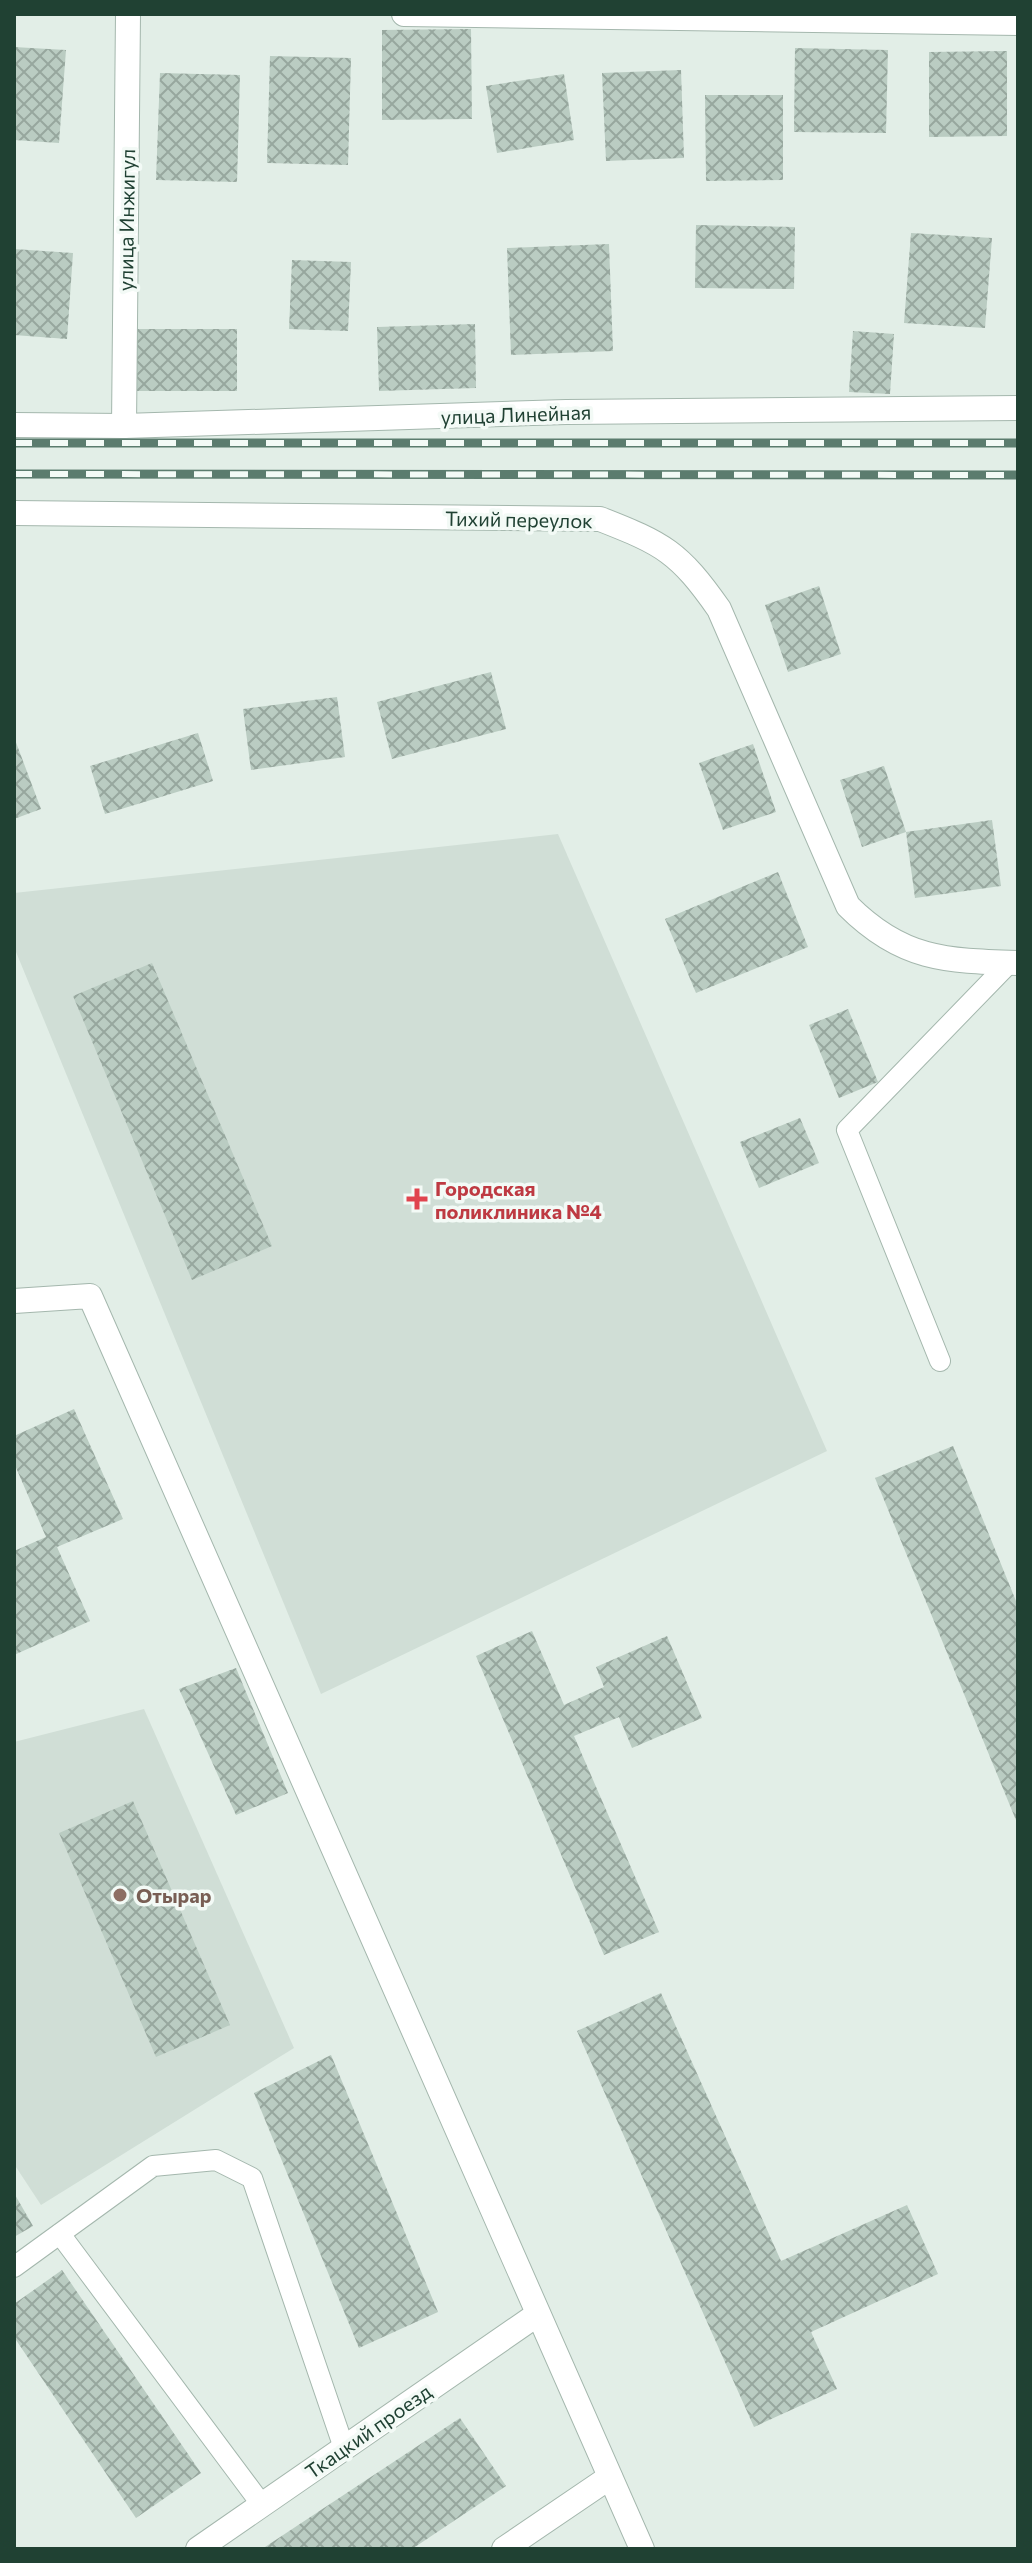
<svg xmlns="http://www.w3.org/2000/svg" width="1032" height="2563" font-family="Commissioner,sans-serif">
	<defs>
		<pattern id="building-cross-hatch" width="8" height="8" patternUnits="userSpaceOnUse" patternTransform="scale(2)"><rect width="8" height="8" fill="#baccc2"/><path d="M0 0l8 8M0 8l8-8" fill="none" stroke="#97a79e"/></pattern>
	</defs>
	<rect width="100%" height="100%" fill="#e2eee7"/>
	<g fill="#d0ded6">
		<path d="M558,834L827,1451L321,1694L14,947V893Z"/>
		<path d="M144,1709L294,2048L41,2205L14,2164V1742Z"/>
	</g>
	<g fill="url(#building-cross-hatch)">
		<path d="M471,29L472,119L382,120V30Z"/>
		<path d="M14,47L66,50L59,143L14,140Z"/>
		<path d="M795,48L888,50L886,133L794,132Z"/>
		<path d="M1007,51V136L929,137V52Z"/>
		<path d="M270,56L351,58L348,165L267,163Z"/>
		<path d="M681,70L684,158L606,161L602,73Z"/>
		<path d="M160,73L240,75L237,182L156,180Z"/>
		<path d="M564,74L574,140L497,153L486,86Z"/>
		<path d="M705,95H783V180L706,181Z"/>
		<path d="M696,225L795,227L794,289L695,288Z"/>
		<path d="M911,233L992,238L985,328L904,323Z"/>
		<path d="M609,244L613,351L511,355L507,248Z"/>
		<path d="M14,249L73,253L67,339L14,335Z"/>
		<path d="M292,260L351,262L348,331L289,329Z"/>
		<path d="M475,324L476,388L379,391L377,327Z"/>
		<path d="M136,329H237V391H135Z"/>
		<path d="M853,331L894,334L890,394L849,392Z"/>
		<path d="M819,586L841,654L788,672L765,605Z"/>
		<path d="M491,672L506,729L392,759L377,702Z"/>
		<path d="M337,697L345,757L251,770L243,709Z"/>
		<path d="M198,733L213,781L105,814L90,766Z"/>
		<path d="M14,737L41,809L14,819Z"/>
		<path d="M753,744L776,812L723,830L699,763Z"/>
		<path d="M884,766L906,832L862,847L840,780Z"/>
		<path d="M992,820L1001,886L915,898L906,832Z"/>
		<path d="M778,872L808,947L696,993L665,919Z"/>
		<path d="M152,963L272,1246L192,1280L73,996Z"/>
		<path d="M848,1009L878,1082L839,1098L809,1025Z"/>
		<path d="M800,1118L819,1163L759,1188L740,1142Z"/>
		<path d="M74,1409L123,1519L57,1547L90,1621L14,1655V1551L46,1537L14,1463V1436Z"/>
		<path d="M953,1446L1018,1606V1825L875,1478Z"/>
		<path d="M532,1631L564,1705L604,1687L596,1667L667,1636L702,1718L632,1748L619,1717L574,1736L659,1932L604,1955L476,1656Z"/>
		<path d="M236,1668L288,1793L236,1815L179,1689Z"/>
		<path d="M133,1801L230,2025L156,2057L59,1833Z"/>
		<path d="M661,1993L781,2261L907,2205L938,2274L811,2332L837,2389L754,2427L577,2031Z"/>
		<path d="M331,2055L438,2312L359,2348L254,2093Z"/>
		<path d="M14,2193L33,2226L14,2237Z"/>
		<path d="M62,2270L201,2473L136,2518L14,2337V2304Z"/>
		<path d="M460,2418L506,2486L412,2549H262Z"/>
	</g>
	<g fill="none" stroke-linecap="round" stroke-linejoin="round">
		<g stroke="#a4b7ad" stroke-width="22">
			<g id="lane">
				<path d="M940,1361L847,1130L1009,963"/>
				<path d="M60,2234L262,2505"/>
				<path d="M14,2267L153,2166L216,2160L252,2178L344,2448"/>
			</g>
		</g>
		<g stroke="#a4b7ad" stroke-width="26">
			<g id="street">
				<path d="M404,14L1018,23"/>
				<path d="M14,425L124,426L566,412L1018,408"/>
				<path d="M124,426L128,14"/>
				<path d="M14,513L600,519C664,544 679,552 719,609L848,906C902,960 946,961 1018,963"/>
				<path d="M14,1301L90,1296L642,2549"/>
				<path d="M198,2549L538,2314"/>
				<path d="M504,2549L610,2477"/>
			</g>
		</g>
		<use href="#lane" stroke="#fff" stroke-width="20"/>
		<use href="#street" stroke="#fff" stroke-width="24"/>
		<g stroke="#5b7c6e" stroke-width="9">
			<g id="rail">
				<path d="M14,443H1018"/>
				<path d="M14,474L1018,475"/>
			</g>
		</g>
		<use href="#rail" stroke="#f3faf6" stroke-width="6" stroke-dasharray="18" stroke-linecap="butt"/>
	</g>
	<path fill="#e0444e" stroke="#f3faf6" stroke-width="3" d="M413 1187h8v8h8v8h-8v8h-8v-8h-8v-8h8z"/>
	<circle fill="#8d6e63" stroke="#f3faf6" stroke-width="3" cx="120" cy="1895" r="8"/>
	<g text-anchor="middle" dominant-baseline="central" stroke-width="7" stroke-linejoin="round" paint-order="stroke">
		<g font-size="20" fill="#204133" stroke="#f3faf6">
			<text transform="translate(126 220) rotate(-89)">улица Инжигул</text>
			<text transform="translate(516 414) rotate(-2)">улица Линейная</text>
			<text transform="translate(519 519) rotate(1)">Тихий переулок</text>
			<text transform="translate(368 2431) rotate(-35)">Ткацкий проезд</text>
		</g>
		<g font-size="20" font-weight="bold" fill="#be3a42" stroke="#f3faf6" text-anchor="start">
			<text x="435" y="1188">Городская<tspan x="435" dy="23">поликлиника №4</tspan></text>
		</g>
		<g font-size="20" font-weight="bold" fill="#785e54" stroke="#f3faf6" text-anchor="start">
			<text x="136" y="1895">Отырар</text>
		</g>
	</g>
	<rect width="1032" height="2563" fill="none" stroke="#204133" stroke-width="32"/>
</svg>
